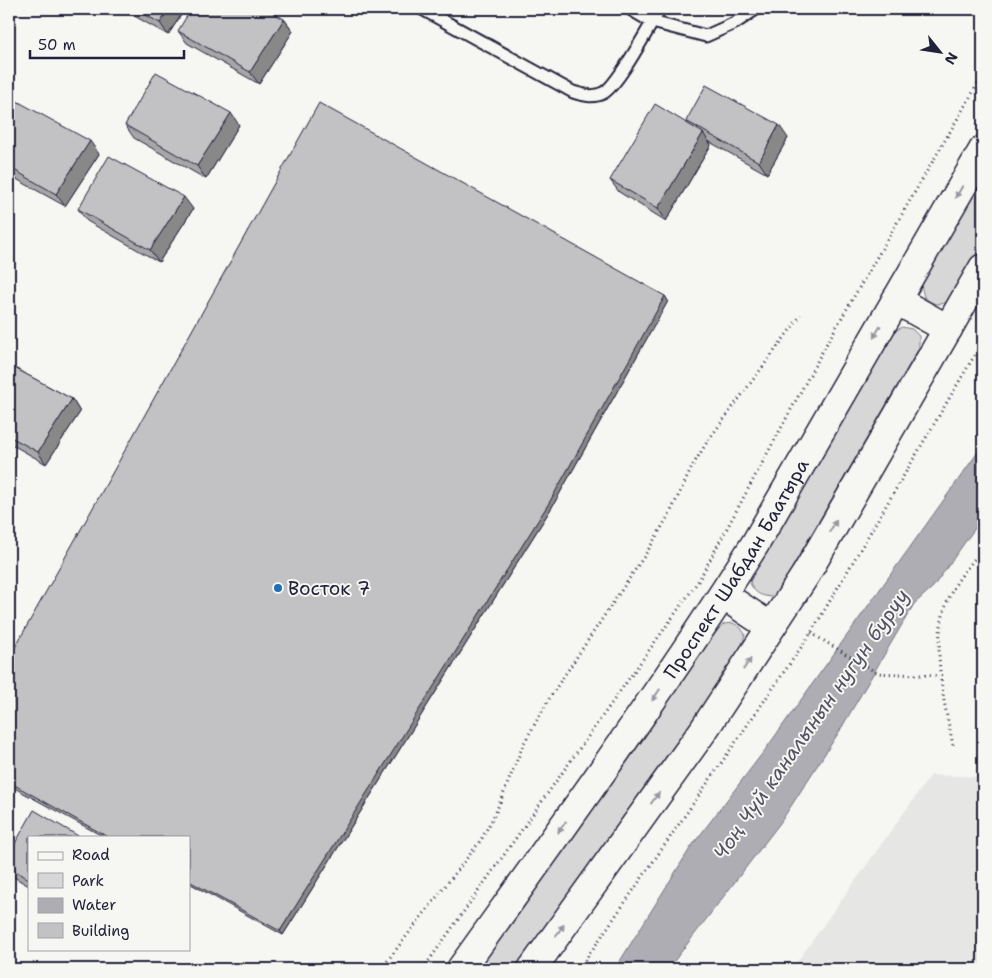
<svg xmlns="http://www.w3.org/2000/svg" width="992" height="978" font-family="'Shantell Sans',sans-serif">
	<rect width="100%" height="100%" fill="#f6f6f2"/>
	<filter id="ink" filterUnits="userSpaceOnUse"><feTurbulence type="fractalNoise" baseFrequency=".02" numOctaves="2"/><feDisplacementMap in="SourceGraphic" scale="10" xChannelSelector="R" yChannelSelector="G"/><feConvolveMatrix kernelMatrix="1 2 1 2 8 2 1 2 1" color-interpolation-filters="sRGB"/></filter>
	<g filter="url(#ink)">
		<path fill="#e6e6e4" d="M931,775L983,777V969H792Z"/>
		<g fill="#d7d7d7" stroke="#7c7c89">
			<path d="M983,179V244L947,302C937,306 932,304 924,297L921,285Z"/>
			<path d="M902,327L912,329L919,336V348L778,592L772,597C761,596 755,594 750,583L753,573L894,332Z"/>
			<path d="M733,623L740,627L745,634L741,652L514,969H478L717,631L724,624Z"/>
		</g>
		<path fill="#adadb3" stroke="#757583" d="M983,445V517L933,587L914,604L839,732L780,823L668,969H615L691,847L768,746Z"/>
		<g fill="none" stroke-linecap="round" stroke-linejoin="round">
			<g stroke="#22223b" stroke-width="15">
				<g id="service">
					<path d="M422,9L573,92C583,95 593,98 603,93C618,86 650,25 660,9"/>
					<path d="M630,9L652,22L706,36L735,23L756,9"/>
				</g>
			</g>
			<g stroke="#22223b" stroke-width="31">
				<g id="primary">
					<path d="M896,300L948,329"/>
					<path d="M723,595L771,627"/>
					<path id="s1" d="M461,969C561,829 663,690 755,544L983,150"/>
					<path d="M532,969L703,731L806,574L983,268"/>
				</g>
			</g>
			<g stroke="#22223b" stroke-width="3" stroke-dasharray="1 4" stroke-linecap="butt">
				<path d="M811,633L877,673L939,676"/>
				<path d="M953,745C943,697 928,638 952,591C959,576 973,562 983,548"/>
				<path d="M381,969L481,840L496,812L524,743L552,694L647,552L670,513L693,465L707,442L801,315"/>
				<path d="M423,969L699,580L827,343L983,75"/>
				<path d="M579,969L811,633L983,341"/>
			</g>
			<use href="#service" stroke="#f6f6f2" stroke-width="11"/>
			<use href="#primary" stroke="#f6f6f2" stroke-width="28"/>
		</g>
		<g fill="#a7a7a9" stroke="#22223b">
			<path d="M122,9H185L168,35Z"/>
			<path d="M284,19L293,31L259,84L187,43L178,31Z"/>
			<path d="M9,111L99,154L65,206L9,175Z"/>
			<path d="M686,121L788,138L767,174L708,141L711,145L666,221L619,192L610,180L688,124Z"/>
			<path d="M125,125H239L206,179L134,138Z"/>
			<path d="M78,209H193L159,262L87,221Z"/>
			<path d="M665,296L668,301L552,507L283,935L189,883V837H104L9,785V658Z"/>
			<path d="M9,365L72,399L80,412L46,464L9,443Z"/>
			<path d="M29,837V886L12,876L9,872V854Z"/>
		</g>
		<g fill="#888889" stroke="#22223b">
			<path d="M169,9H185L168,35L160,23Z"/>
			<path d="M284,19L293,31L259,84L250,72Z"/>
			<path d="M231,113L239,125L206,179L197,166Z"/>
			<path d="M779,125L788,138L767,174L759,162Z"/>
			<path d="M703,133L711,145L666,221L658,208Z"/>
			<path d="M90,141L99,154L65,206L56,194Z"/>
			<path d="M184,197L193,209L159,262L150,250Z"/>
			<path d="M665,296L668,301L552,507L283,935L280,931Z"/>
			<path d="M72,399L80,412L46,464L38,452Z"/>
		</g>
		<g fill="#c2c2c4" stroke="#22223b">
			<path d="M135,9H169L160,23Z"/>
			<path d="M191,9H266L284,19L250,72L178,31Z"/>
			<path d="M156,72L231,113L197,166L125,125Z"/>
			<path d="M706,85L779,125L759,162L686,121Z"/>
			<path d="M15,100L90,141L56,194L9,167V111Z"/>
			<path d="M319,103L665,296L549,503L280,931L189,881V837H108L9,782V658Z"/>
			<path d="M655,104L703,133L658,208L610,180Z"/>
			<path d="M109,156L184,197L150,250L78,209Z"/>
			<path d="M9,365L72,399L38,452L9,436Z"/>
			<path d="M34,810L80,837H29V879L9,867V854Z"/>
		</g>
		<defs><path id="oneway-solid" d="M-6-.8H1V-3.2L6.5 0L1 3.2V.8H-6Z" transform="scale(1.25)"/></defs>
		<g fill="#9797a0">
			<use href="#oneway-solid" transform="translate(959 192) rotate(120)"/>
			<use href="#oneway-solid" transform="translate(877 332) rotate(120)"/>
			<use href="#oneway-solid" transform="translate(833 526) rotate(-60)"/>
			<use href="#oneway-solid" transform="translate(747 664) rotate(-57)"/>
			<use href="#oneway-solid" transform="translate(656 695) rotate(124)"/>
			<use href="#oneway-solid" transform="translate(655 798) rotate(-54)"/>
			<use href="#oneway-solid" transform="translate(562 827) rotate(125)"/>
			<use href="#oneway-solid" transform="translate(560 930) rotate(-54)"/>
		</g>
	</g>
	<circle fill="#1f6fb2" stroke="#f6f6f2" stroke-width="2" cx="278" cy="588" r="5"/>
	<g text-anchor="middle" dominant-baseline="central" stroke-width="4" stroke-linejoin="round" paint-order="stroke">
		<g font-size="19" fill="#22223b" stroke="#f6f6f2">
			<text stroke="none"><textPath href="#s1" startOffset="486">Проспект Шабдан Баатыра</textPath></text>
		</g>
		<g font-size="19" fill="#22223b" stroke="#f6f6f2" text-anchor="start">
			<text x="288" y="588">Восток 7</text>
		</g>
		<g font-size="20" font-style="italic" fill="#535365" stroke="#f6f6f2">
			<text transform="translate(811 724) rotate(-55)">Чоң Чүй каналынын нугун буруу</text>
		</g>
	</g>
	<rect width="992" height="978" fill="none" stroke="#f6f6f2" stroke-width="30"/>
	<rect x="15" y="15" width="962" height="948" fill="none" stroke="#22223b" stroke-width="2" filter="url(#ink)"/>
	<rect x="28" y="836" width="162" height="115" fill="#f6f6f2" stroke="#a1a1a9"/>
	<rect x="38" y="852" width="25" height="8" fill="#f6f6f2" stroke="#a1a1a9"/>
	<text x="72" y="860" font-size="15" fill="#22223b">Road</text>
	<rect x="38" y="873" width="25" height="15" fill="#d7d7d7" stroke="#a1a1a9"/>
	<text x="72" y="886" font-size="15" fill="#22223b">Park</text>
	<rect x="38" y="898" width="25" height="15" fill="#adadb3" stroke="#a1a1a9"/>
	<text x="72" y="910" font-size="15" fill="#22223b">Water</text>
	<rect x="38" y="923" width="25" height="15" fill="#c2c2c4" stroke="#a1a1a9"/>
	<text x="72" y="936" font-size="15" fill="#22223b">Building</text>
	<g transform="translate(940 52) rotate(120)" stroke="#f6f6f2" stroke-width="4" paint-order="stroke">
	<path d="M0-4L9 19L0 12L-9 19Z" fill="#22223b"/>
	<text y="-8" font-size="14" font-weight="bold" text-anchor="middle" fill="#22223b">N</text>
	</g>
	<path d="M30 50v8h154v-8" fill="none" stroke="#22223b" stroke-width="2.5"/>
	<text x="38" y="50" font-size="15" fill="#22223b" stroke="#f6f6f2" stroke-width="4" paint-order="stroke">50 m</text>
</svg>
